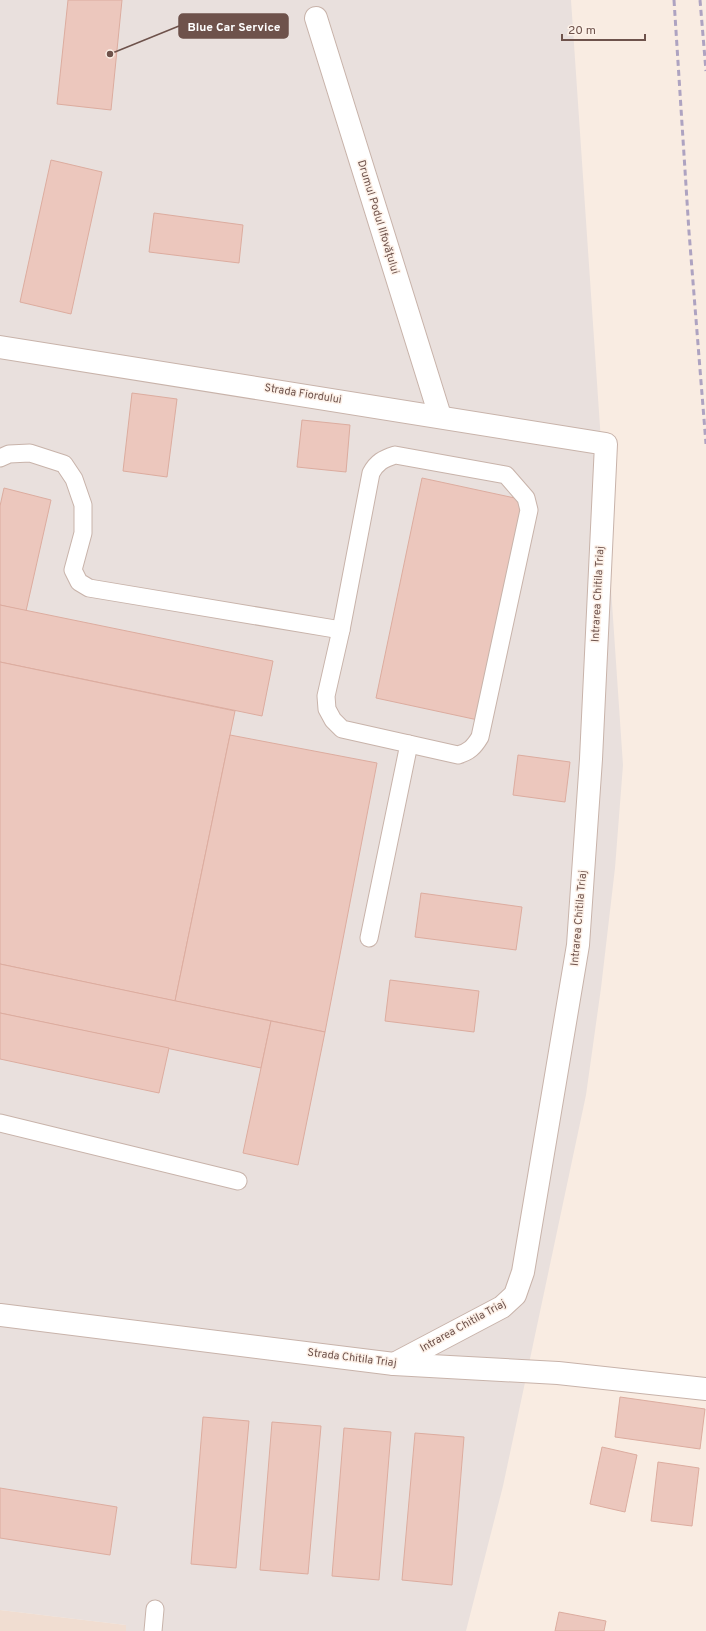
<svg xmlns="http://www.w3.org/2000/svg" width="706" height="1631" font-family="Overpass,sans-serif">
	<rect width="100%" height="100%" fill="#f9ece2"/>
	<path fill="#f0ddd1" d="M0,1610L126,1625V1631H0Z"/>
	<path fill="#e9e0dd" d="M0,0H571L623,765L615,868L601,988L586,1095L503,1486L466,1631H126V1625L0,1610Z"/>
	<g fill="#ecc7bd" stroke="#dcac9f">
		<path d="M68,0H122L111,110L57,104Z"/>
		<path d="M51,160L102,172L71,314L20,302Z"/>
		<path d="M154,213L243,225L239,263L149,252Z"/>
		<path d="M132,393L177,399L167,477L123,471Z"/>
		<path d="M302,420L350,425L346,472L297,467Z"/>
		<path d="M422,478L524,500L478,720L376,698Z"/>
		<path d="M4,488L51,500L26,611L0,605V506Z"/>
		<path d="M0,605L273,661L262,716L0,662Z"/>
		<path d="M0,662L235,711L175,1001L0,964Z"/>
		<path d="M230,735L377,763L325,1032L175,1001Z"/>
		<path d="M518,755L570,762L565,802L513,795Z"/>
		<path d="M421,893L522,907L516,950L415,937Z"/>
		<path d="M0,964L271,1021L261,1068L0,1013Z"/>
		<path d="M390,980L479,991L474,1032L385,1021Z"/>
		<path d="M0,1013L169,1048L159,1093L0,1059Z"/>
		<path d="M271,1021L325,1032L298,1165L243,1153Z"/>
		<path d="M620,1397L705,1409L700,1449L615,1437Z"/>
		<path d="M203,1417L249,1421L236,1568L191,1564Z"/>
		<path d="M272,1422L321,1426L308,1574L260,1570Z"/>
		<path d="M344,1428L391,1432L379,1580L332,1576Z"/>
		<path d="M415,1433L464,1437L452,1585L402,1580Z"/>
		<path d="M602,1447L637,1455L625,1512L590,1504Z"/>
		<path d="M658,1462L699,1468L692,1526L651,1521Z"/>
		<path d="M0,1488L117,1507L110,1555L0,1538Z"/>
		<path d="M559,1612L606,1621L604,1631H555Z"/>
	</g>
	<g fill="none" stroke-linecap="round" stroke-linejoin="round">
		<g stroke="#c8b3aa" stroke-width="19">
			<g id="lane">
				<path d="M395,455L506,475L526,498L529,510L480,737C474,747 469,752 458,755L342,729L333,720L327,709L326,696L341,630L371,473C377,462 383,459 395,455Z"/>
				<path d="M0,458L9,454L30,453L64,464L74,479L83,505V533L73,570L79,582L89,588L341,630"/>
				<path d="M369,938L409,744"/>
				<path d="M0,1123L238,1181"/>
				<path d="M153,1631L155,1609"/>
			</g>
		</g>
		<g stroke="#c8b3aa" stroke-width="24">
			<g id="street">
				<path d="M316,18L440,416"/>
				<path d="M0,347L606,444L591,759L578,945L523,1272L515,1295L502,1307L394,1364"/>
				<path d="M0,1315L394,1364L558,1373L706,1389"/>
			</g>
		</g>
		<use href="#lane" stroke="#fff" stroke-width="17"/>
		<use href="#street" stroke="#fff" stroke-width="22"/>
		<g stroke="#aea3c1" stroke-width="3" stroke-dasharray="6 4" stroke-linecap="butt">
			<path d="M674,0L689,232L706,444"/>
			<path d="M700,0L706,71"/>
		</g>
	</g>
	<g text-anchor="middle" dominant-baseline="central" stroke-width="3" stroke-linejoin="round" paint-order="stroke">
		<g font-size="11" fill="#6e524b" stroke="#fdf1e8">
			<text transform="translate(378 217) rotate(73)">Drumul Podul Ilfovățului</text>
			<text transform="translate(303 394) rotate(9)">Strada Fiordului</text>
			<text transform="translate(598 594) rotate(-87)">Intrarea Chitila Triaj</text>
			<text transform="translate(579 918) rotate(-85)">Intrarea Chitila Triaj</text>
			<text transform="translate(463 1326) rotate(-29)">Intrarea Chitila Triaj</text>
			<text transform="translate(352 1358) rotate(7)">Strada Chitila Triaj</text>
		</g>
	</g>
	<path fill="none" stroke="#6e524b" stroke-width="1.5" d="M110 54L179 26"/>
	<circle fill="#6e524b" stroke="#fdf1e8" stroke-width="1.5" cx="110" cy="54" r="4"/>
	<rect fill="#6e524b" stroke="#6e524b" stroke-width="1.5" x="179" y="14" width="109" height="24" rx="4"/>
	<g font-size="12" text-anchor="middle" font-weight="bold" fill="#fff">
		<text x="234" y="31">Blue Car Service</text>
	</g>
	<path d="M562 34v6h83v-6" fill="none" stroke="#6e524b" stroke-width="2"/>
	<text x="568" y="34" font-size="12" fill="#6e524b" stroke="#fdf1e8" stroke-width="3" paint-order="stroke">20 m</text>
</svg>
